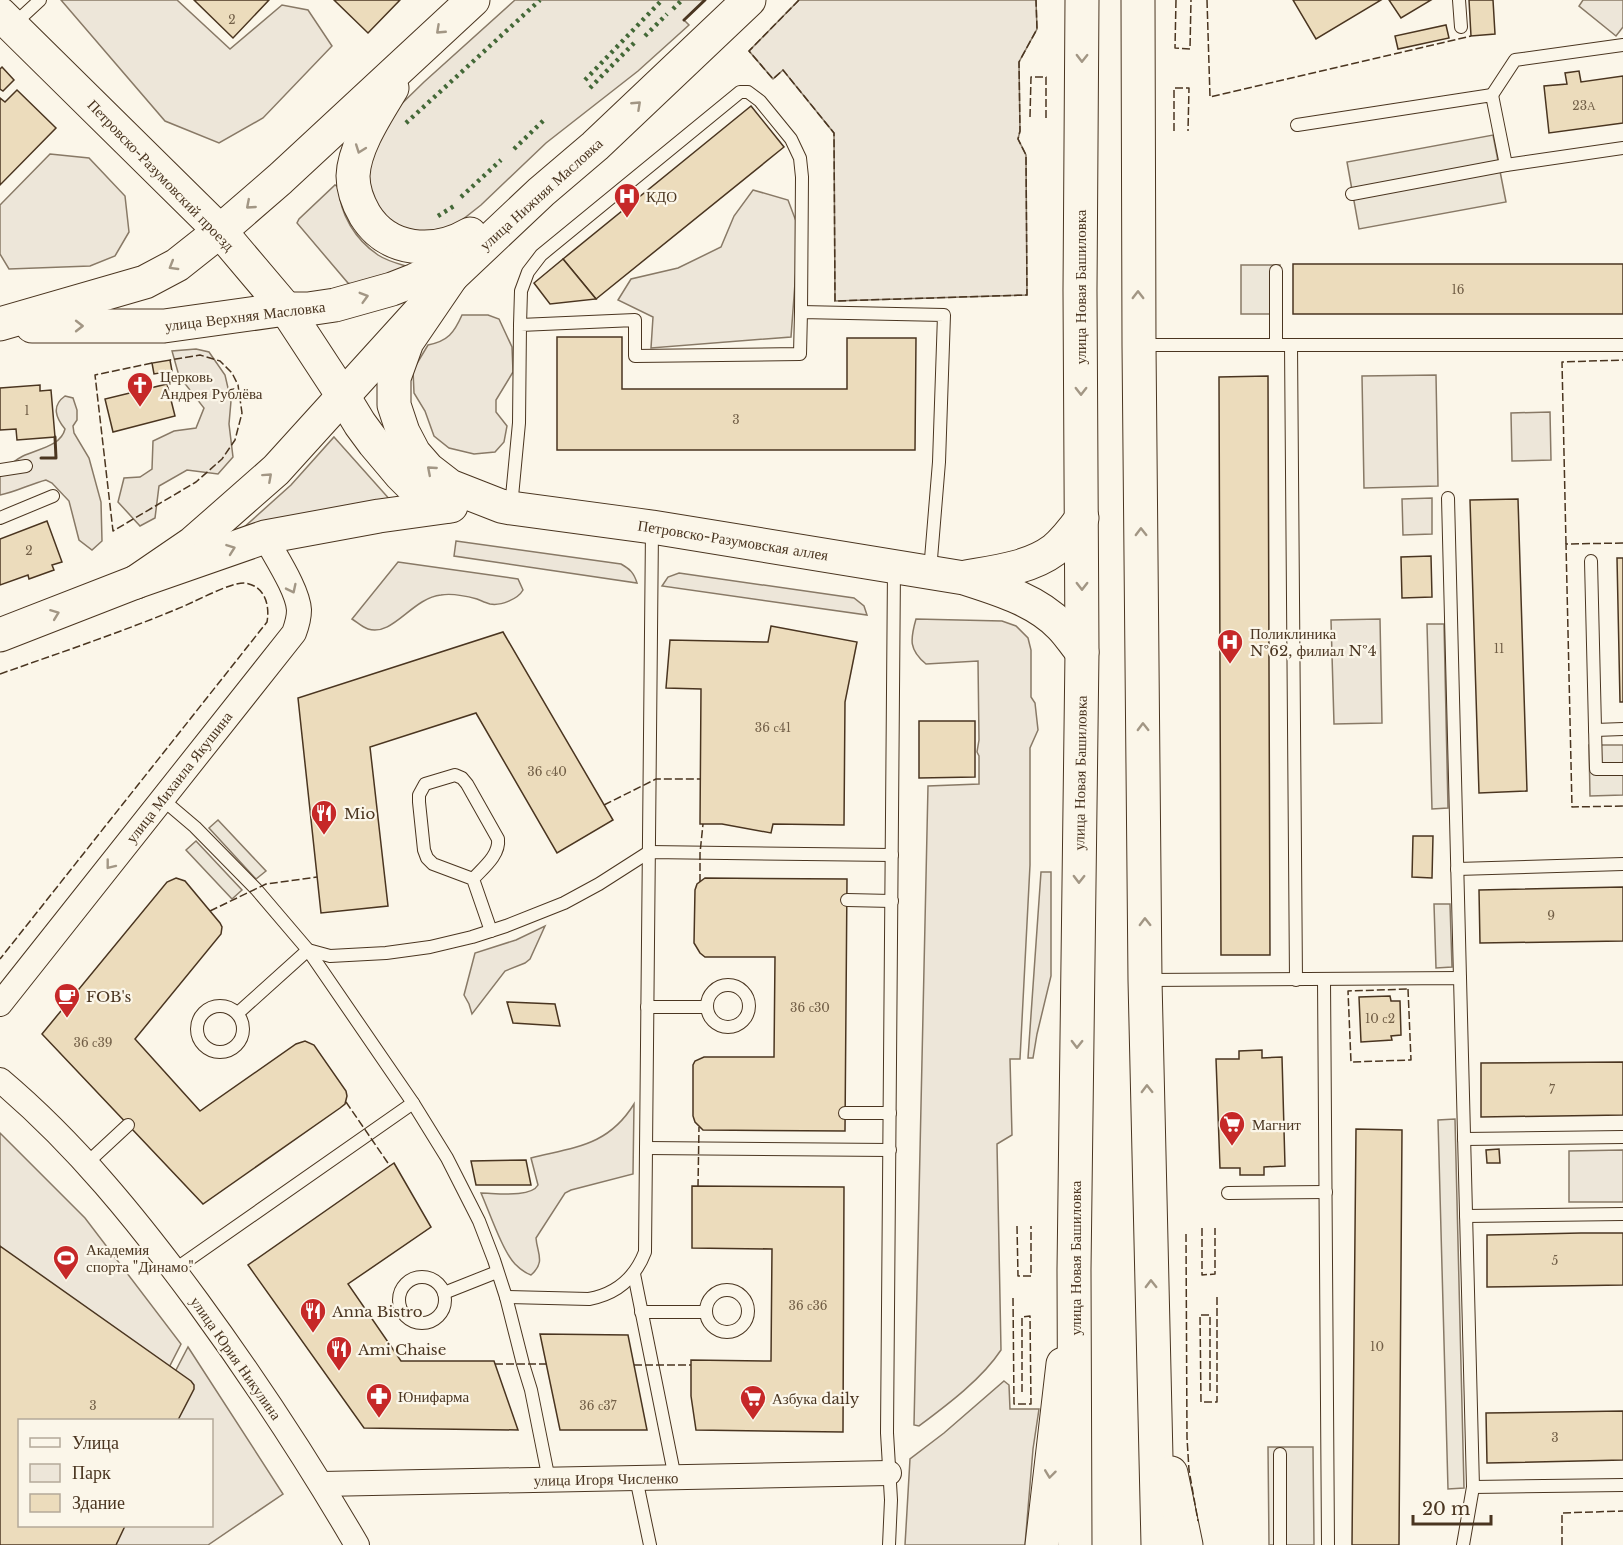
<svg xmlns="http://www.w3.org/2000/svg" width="1623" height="1545" font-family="'Libre Baskerville',serif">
	<rect width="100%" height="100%" fill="#fbf6e9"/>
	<g fill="#ede6d9" stroke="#887966" stroke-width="1.5">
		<path d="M61,0H177L230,49L282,5L308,10L332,46L263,118L219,143L165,121Z"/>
		<path d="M515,0H705L684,20L689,25L638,71L546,143L481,205L453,227L415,233L386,221L367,196L372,138L387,118L424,82Z"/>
		<path d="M799,0H1036L1037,29L1019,62L1020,131L1018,139L1026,155L1027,295L835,301L834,133L783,70L773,79L749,51Z"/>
		<path d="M1583,0H1623V27L1616,36L1579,6Z"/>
		<path d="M50,154L89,158L125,196L129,232L115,256L90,266L9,269L0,254V205Z"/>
		<path d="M335,185L339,187C339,214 356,240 378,255C387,261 399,264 409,267L354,285L348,283L297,223L299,219Z"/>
		<path d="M753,190L788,200L799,229L791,337L651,348L653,317L618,300L631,279L678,268L721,247L734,216Z"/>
		<path d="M462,315H488L499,319L512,347L513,372L496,400V412L507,426L504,442L495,452L474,454L449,448L434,436L425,411L414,393L413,370L428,345C448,341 454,333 462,315Z"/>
		<path d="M196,349L209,352L225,375L231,401L229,424L233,457L218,474L187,470L159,486L155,518L140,526L118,502L124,478L140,477L152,469L153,441L174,431L196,428L204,408L179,376L172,351Z"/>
		<path d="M1436,375L1438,486L1364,488L1362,376Z"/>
		<path d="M65,396L73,398L77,410V420L73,426L74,433L89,458L101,502L102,541L92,550L79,540L69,501L52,483L46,480C30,484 16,492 0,495V473C7,467 15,460 23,456C38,449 61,446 65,429C56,418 51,406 65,396Z"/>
		<path d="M1550,412L1551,460L1512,461L1511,413Z"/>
		<path d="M334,437L392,502L232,538L291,485Z"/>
		<path d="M1432,498V534L1403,535L1402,499Z"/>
		<path d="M456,541L621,564C630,569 634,573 637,583L454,556Z"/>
		<path d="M398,562L518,579L523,590C518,599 501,606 490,604C486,603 482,601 477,599C466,596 452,593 441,595C412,598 393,637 368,629C362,627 357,622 352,619Z"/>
		<path d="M679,573L854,598L864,606L867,615L662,586L668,577Z"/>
		<path d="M916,619L1002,621L1016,626L1028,638L1031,650V697L1035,703L1038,730L1030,748V865L1020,1059H1010L1012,1135L997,1144L1001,1350C982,1379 947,1405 919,1426L914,1425L928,786L979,784V756L977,752L979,740L978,661L926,664C909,650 910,640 916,619Z"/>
		<path d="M1380,619L1382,723L1334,724L1331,620Z"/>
		<path d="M1041,872H1051V976L1037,1034L1033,1058H1028Z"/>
		<path d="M545,926L530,959L525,963L505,971L472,1014L469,1004L464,995L475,953L516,940Z"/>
		<path d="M634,1104L633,1174L571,1190L565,1193L536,1238C537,1253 546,1262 531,1275C525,1273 520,1269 515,1264C503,1252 489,1211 481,1193C495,1193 531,1198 538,1185L531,1158C575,1147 608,1146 634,1104Z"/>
		<path d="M0,1133L85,1218L181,1344L142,1420H20V1526H89L79,1545H0Z"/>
		<path d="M1623,1150V1202H1569V1151Z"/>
		<path d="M188,1347L283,1494L208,1545H87L97,1526H212V1420H150Z"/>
		<path d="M1004,1381L1009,1385L1010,1409H1039L1033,1449L1025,1545H905L910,1459L944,1433Z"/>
	</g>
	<g fill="#ede7d9" stroke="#887966" stroke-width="1.5">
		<path d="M1493,135L1506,202L1359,229L1347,162Z"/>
		<rect x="1241" y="265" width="39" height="49"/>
		<path d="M1427,624H1444L1448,808L1432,809Z"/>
		<path d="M1589,745H1623V795L1590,796Z"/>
		<path d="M218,820L266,871L256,879L209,828Z"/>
		<path d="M196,841L242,890L232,899L186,850Z"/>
		<path d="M1434,904H1450L1452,967L1436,968Z"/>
		<path d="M1455,1119L1464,1488L1448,1489L1438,1120Z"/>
		<path d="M1268,1447H1313L1314,1545H1269Z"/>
	</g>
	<g fill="#ecdcbc" stroke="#4a3520" stroke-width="1.5">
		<path d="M194,0H269L233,38Z"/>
		<path d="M334,0H400L368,33Z"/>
		<path d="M1293,0H1381L1316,39Z"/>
		<path d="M1389,0H1431L1401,18Z"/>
		<path d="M1469,0H1493L1495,34L1471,36Z"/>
		<path d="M1446,25L1449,38L1398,49L1395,36Z"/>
		<path d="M2,67L14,80L3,91L0,89V69Z"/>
		<path d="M1579,71L1581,82L1623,76V123L1549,133L1544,86L1567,84L1565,73Z"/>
		<path d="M17,90L56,128L0,185V98L5,102Z"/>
		<path d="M751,106L784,147L596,299L563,259Z"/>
		<path d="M563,259L596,299L550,304L534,283Z"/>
		<rect x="1293" y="264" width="330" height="50"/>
		<path d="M557,337H622V389H847V338H916L915,450H557Z"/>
		<path d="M170,360L172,371L154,374L152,363Z"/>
		<path d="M1268,376L1270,955H1221L1219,377Z"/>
		<path d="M167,384L175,416L113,432L105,399Z"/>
		<path d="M40,385V391L51,390L55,437L17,440L16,429L0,430V388Z"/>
		<path d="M1518,499L1527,791L1479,793L1470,500Z"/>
		<path d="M47,521L62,562L52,565L54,570L29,579L28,575L0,585V539Z"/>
		<path d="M1431,556L1432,597L1402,598L1401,557Z"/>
		<path d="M1617,558H1623V702H1620Z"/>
		<path d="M771,626L857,642L845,702L844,825L773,824L771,833L722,824H700L701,689L666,688L670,640L768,642Z"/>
		<path d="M503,632L613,820L557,853L476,713L370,747L388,906L321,913L298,698Z"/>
		<path d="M919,721H975V777L919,778Z"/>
		<path d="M1413,836H1433L1432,878L1412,877Z"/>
		<path d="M176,878L185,881L220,923L222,927L221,934L135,1039L200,1111L296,1044L305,1041L314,1045L346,1091L347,1096L345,1104L340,1108L203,1204L42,1034L167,882Z"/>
		<path d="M705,878L847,879L845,1131L703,1130L695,1122L693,1116V1065L695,1061L704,1057H774L775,957H705L700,953L694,943L695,890L697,884Z"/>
		<path d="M1623,887V941L1480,943L1479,890Z"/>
		<path d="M1390,996L1391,1001H1400L1401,1035L1391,1036L1392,1040L1361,1042L1359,997Z"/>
		<path d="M507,1002L555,1004L560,1026L513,1023Z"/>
		<path d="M1262,1050V1058L1282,1057L1285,1166L1264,1167V1175H1240V1168H1220L1216,1059H1239V1051Z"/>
		<path d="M1623,1062V1115L1481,1117V1063Z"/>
		<path d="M1356,1129L1402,1130L1399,1545H1352Z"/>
		<path d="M1499,1149L1500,1163H1487L1486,1150Z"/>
		<path d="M526,1160L531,1185H476L471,1161Z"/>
		<path d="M394,1163L431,1227L348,1284L401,1361H494L518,1430L364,1428L248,1265Z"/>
		<path d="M692,1186L844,1187L843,1432L696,1430L691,1396V1360L771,1361L772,1249L692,1248Z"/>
		<path d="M1581,1233H1623V1285L1487,1287V1235Z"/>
		<path d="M0,1246L191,1381L194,1385V1389L178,1420H20V1526H125L116,1545H0Z"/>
		<path d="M540,1334L628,1335L647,1430H560Z"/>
		<path d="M1623,1411V1460L1487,1463L1486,1413Z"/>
	</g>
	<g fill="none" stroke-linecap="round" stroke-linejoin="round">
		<g stroke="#4a3520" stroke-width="14">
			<g id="lane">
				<path d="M1459,0L1461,27"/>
				<path d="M13,25L40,0"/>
				<path d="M1492,95L1515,60L1623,45"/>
				<path d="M1297,125L1492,95L1506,165"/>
				<path d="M1352,194L1506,165L1623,148"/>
				<path d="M1276,271V345"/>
				<path d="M520,325L521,291L528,272L541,255L740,92H748L760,101L791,139L800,158L802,177L801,312"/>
				<path d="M1140,345H1623"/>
				<path d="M1291,345L1296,980"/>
				<path d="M0,470L26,466"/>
				<path d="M1448,498L1460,978"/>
				<path d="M511,507L519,423L520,325L635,320V356L800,354L801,312L944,315L939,462L930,571"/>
				<path d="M0,518L53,496"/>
				<path d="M1591,561L1596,769H1623"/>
				<path d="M1595,730L1623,729"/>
				<path d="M162,799L195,827L256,889L308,950L413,1103L447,1158L479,1221L494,1260L506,1297L523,1364L531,1390L549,1480"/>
				<path d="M1457,869L1623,864"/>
				<path d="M473,879L433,864L427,858L424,850L419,802V795L425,784L455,775L462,778L467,784L498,839C500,855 483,868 473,879L491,931"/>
				<path d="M847,900L892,901"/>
				<path d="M1146,980L1460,978L1473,1487L1463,1545"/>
				<path d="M1324,980L1328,1545"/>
				<circle cx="728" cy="1006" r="21"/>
				<circle cx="220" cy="1029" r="23"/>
				<path d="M647,1007H706"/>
				<path d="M238,1013L308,950L330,956L386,953L430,947L472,937L506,926L564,903L599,884L649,852L892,855"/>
				<path d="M845,1113H890"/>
				<path d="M1464,1139L1623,1137"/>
				<path d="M646,1148L890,1150"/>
				<path d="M87,1163L128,1125"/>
				<path d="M1228,1193L1326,1192"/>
				<path d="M1466,1216L1623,1214"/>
				<path d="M174,1270L413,1103"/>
				<path d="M634,1274L675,1478"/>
				<circle cx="422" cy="1300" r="23"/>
				<circle cx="727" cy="1311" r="21"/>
				<path d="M444,1293L497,1272"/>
				<path d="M506,1297L589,1299C616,1294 635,1278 645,1252L652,529"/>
				<path d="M641,1312H705"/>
				<path d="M636,1478L650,1545"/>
				<path d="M1473,1487L1623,1485"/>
				<path d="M889,1545L891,1500L887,1433L894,568"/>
				<path d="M1280,1545V1454"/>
			</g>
		</g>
		<g stroke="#4a3520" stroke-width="26">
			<g id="street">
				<path d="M0,1004L294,633C297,625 299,618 299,610C298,590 275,556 265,537"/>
				<path d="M0,1080C76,1144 138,1221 197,1301C254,1379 308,1461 357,1545"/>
				<path d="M322,1484L889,1473"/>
			</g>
		</g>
		<g stroke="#4a3520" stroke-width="35">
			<g id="secondary">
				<path d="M0,14L220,231L286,309L343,396L360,424L374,443L401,475L421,495L433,501L448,506"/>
				<path d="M392,88C377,113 354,147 353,176C353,190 358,203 365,215C388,252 434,255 470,234"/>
				<path d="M452,276L407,342L394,378V405L403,432L414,453L428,469L450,486L501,506L511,508L652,527L964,578C998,589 1036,600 1061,626C1069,634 1075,644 1082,652"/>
				<path d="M0,324L145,282L177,265L220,231L280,179L473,0"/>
				<path d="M32,326H164L286,309H308L335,305L392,289L415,280L459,259"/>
				<path d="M966,577C995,572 1030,568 1054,550C1065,541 1074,529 1082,518"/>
				<path d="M136,582L193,543L276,470L452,276L541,192L595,146L749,0"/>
				<path d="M0,635L136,582L265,537L379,516L451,506"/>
				<path d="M1042,1545L1063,1364"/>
			</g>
		</g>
		<g stroke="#4a3520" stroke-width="35">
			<g id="primary">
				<path d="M1138,0L1139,345L1145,980L1158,1545"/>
				<path d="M1171,1473L1186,1545"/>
				<path d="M1075,1545L1074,1270L1082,652L1080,291L1082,0"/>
			</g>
		</g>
		<use href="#lane" stroke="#fbf6e9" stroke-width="12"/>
		<use href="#street" stroke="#fbf6e9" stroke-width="24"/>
		<use href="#secondary" stroke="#fbf6e9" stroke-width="33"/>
		<use href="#primary" stroke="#fbf6e9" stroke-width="33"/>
		<g stroke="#436837" stroke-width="4.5" stroke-dasharray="3 4.5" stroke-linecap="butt">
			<path d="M673,9L682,0"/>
			<path d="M645,36L667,14"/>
			<path d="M585,80L662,0"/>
			<path d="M590,88L635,42"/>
			<path d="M406,123L540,0"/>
			<path d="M514,149L546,118"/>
			<path d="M461,197L501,160"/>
			<path d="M438,216L454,206"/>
		</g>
		<g stroke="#4a3520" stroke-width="1.5" stroke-dasharray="8 3" stroke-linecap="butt">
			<path d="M799,0L749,51L773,79L783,70L834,133L835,301L1027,295L1026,155L1018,139L1020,131L1019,62L1037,29L1036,0"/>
			<path d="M1176,0L1175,48L1190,49L1191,0"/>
			<path d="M1207,0L1210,97L1471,36"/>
			<path d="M1030,117L1031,77H1046V118"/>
			<path d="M1174,131V88H1189L1188,131"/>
			<path d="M152,363L95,375L113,531L196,482L222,459L235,440L242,413L238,385L232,373L220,361L200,355L170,360"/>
			<path d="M1623,543L1566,544L1572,807L1623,806"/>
			<path d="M1566,544L1562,362L1623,360"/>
			<path d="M0,674C59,653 119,633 177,609C193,603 230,582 245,583C265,586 270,605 267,622L0,959"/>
			<path d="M604,805L656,779H700"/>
			<path d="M700,882V853L703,824"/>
			<path d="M210,911L266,884L317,877"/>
			<path d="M1408,989L1411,1060L1351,1062L1348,991Z"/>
			<path d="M346,1102L390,1166"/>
			<path d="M698,1187L699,1127"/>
			<path d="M1017,1226L1018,1276H1031V1226"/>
			<path d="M1202,1228V1275L1215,1274V1228"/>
			<path d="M1186,1234L1187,1438L1189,1470L1198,1521"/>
			<path d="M1013,1298L1014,1404H1031L1030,1316L1022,1317V1394"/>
			<path d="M495,1364H546"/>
			<path d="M634,1365H691"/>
			<path d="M1210,1391V1315H1200L1201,1402H1217V1295"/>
			<path d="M1562,1545V1513L1623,1511"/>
		</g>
		<g stroke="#4a3520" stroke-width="3">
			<path d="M684,20L705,0"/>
			<path d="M41,458H56L55,437"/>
		</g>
	</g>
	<defs><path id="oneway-chevron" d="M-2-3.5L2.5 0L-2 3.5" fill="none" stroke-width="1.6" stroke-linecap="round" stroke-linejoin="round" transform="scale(1.5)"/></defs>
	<g stroke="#a29684">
		<use href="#oneway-chevron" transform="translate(440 30) rotate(137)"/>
		<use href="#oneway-chevron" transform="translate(1082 58) rotate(91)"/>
		<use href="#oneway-chevron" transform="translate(637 105) rotate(-43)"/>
		<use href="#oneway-chevron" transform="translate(360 149) rotate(110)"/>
		<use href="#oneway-chevron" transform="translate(250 205) rotate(139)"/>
		<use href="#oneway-chevron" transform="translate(173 266) rotate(149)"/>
		<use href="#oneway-chevron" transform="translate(1138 295) rotate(-90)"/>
		<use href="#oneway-chevron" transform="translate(364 297) rotate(-16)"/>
		<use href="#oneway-chevron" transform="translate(79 326)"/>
		<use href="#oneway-chevron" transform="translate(1081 391) rotate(90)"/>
		<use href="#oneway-chevron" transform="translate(431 470) rotate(-139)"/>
		<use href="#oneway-chevron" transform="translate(268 477) rotate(-42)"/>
		<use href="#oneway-chevron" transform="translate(1141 532) rotate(-91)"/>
		<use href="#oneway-chevron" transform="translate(231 549) rotate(-20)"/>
		<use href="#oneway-chevron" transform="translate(1082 586) rotate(90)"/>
		<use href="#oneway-chevron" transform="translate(292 589) rotate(64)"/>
		<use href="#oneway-chevron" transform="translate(55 614) rotate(-21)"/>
		<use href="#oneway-chevron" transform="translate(1143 727) rotate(-91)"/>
		<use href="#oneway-chevron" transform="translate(110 865) rotate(128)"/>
		<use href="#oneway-chevron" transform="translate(1079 879) rotate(91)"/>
		<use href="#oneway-chevron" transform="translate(1145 922) rotate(-91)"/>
		<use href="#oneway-chevron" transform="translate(1077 1044) rotate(91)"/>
		<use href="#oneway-chevron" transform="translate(1147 1089) rotate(-91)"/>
		<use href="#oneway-chevron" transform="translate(1151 1284) rotate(-91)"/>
		<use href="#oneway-chevron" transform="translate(1050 1474) rotate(97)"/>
	</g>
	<defs>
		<g id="hospital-pin" transform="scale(1.35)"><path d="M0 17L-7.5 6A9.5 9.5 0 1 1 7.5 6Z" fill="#c62828" stroke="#fbf6e9"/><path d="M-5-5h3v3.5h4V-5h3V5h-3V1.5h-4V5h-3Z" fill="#fff"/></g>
		<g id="church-pin" transform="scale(1.35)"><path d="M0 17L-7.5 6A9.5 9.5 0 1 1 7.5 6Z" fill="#c62828" stroke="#fbf6e9"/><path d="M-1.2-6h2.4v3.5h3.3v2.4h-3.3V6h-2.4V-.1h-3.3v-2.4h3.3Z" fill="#fff"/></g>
		<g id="restaurant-pin" transform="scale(1.35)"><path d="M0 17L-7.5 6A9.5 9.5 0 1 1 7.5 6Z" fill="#c62828" stroke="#fbf6e9"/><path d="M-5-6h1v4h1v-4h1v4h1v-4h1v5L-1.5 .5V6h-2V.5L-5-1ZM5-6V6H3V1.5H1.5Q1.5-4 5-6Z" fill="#fff"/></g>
		<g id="cafe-pin" transform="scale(1.35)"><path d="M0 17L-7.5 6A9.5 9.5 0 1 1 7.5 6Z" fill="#c62828" stroke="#fbf6e9"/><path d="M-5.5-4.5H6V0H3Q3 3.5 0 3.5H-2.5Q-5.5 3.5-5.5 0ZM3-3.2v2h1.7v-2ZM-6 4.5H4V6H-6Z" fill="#fff"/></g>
		<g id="supermarket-pin" transform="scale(1.35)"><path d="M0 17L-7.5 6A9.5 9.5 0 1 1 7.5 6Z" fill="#c62828" stroke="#fbf6e9"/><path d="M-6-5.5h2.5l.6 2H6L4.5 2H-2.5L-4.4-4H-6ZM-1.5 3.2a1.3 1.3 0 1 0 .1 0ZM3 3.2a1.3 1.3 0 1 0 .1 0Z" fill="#fff"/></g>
		<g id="stadium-pin" transform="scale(1.35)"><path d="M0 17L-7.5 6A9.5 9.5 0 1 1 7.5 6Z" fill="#c62828" stroke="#fbf6e9"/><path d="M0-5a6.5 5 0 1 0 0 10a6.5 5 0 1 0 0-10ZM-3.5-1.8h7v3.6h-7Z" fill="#fff"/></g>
		<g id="pharmacy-pin" transform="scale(1.35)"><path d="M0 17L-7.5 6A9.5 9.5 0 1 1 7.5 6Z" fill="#c62828" stroke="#fbf6e9"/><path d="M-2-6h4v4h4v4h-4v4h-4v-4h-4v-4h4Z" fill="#fff"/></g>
	</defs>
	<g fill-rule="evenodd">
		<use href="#hospital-pin" x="627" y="196"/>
		<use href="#church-pin" x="140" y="385"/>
		<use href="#hospital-pin" x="1230" y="642"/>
		<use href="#restaurant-pin" x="324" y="813"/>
		<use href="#cafe-pin" x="67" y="996"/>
		<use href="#supermarket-pin" x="1232" y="1124"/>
		<use href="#stadium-pin" x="66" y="1258"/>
		<use href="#restaurant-pin" x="313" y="1311"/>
		<use href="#restaurant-pin" x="339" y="1349"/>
		<use href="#pharmacy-pin" x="379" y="1396"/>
		<use href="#supermarket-pin" x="753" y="1398"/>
	</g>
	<g text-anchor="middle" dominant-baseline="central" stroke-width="4.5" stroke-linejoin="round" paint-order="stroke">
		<g font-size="12" fill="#725f47">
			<text x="232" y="19">2</text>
			<text x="1584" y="105">23А</text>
			<text x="1458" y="289">16</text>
			<text x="27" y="410">1</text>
			<text x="736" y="419">3</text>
			<text x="29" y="550">2</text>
			<text x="1499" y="648">11</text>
			<text x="773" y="727">36 с41</text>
			<text x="547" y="771">36 с40</text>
			<text x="1551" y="915">9</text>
			<text x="810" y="1007">36 с30</text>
			<text x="1380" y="1018">10 с2</text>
			<text x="93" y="1042">36 с39</text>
			<text x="1552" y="1089">7</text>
			<text x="1555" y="1260">5</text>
			<text x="808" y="1305">36 с36</text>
			<text x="1377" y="1346">10</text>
			<text x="93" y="1405">3</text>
			<text x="598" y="1405">36 с37</text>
			<text x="1555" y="1437">3</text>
		</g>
		<g font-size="15" fill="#4a3520" stroke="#fbf6e9">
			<text transform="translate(161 175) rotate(46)">Петровско-Разумовский проезд</text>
			<text transform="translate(541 194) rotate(-42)">улица Нижняя Масловка</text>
			<text transform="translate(1080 287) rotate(-90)">улица Новая Башиловка</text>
			<text transform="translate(245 316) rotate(-7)">улица Верхняя Масловка</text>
			<text transform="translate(733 540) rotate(9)">Петровско-Разумовская аллея</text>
			<text transform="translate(1080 773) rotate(-89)">улица Новая Башиловка</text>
			<text transform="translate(179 777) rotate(-52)">улица Михаила Якушина</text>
			<text transform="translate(1075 1258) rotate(-90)">улица Новая Башиловка</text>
			<text transform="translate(236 1358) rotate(55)">улица Юрия Никулина</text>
			<text transform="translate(606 1479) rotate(-1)">улица Игоря Численко</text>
		</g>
		<g font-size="15" fill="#4a3520" stroke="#fbf6e9" text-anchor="start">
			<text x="646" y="196">КДО</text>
			<text x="160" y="376">Церковь<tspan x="160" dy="17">Андрея Рублёва</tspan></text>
			<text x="1250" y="633">Поликлиника<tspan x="1250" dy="17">№62, филиал №4</tspan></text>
			<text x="344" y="813">Mio</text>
			<text x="86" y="996">FOB's</text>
			<text x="1252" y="1124">Магнит</text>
			<text x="86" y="1249">Академия<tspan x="86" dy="17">спорта "Динамо"</tspan></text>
			<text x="332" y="1311">Anna Bistro</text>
			<text x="358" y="1349">Ami Chaise</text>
			<text x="398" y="1396">Юнифарма</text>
			<text x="772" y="1398">Азбука daily</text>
		</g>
	</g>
	<rect x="18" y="1419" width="195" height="108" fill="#fbf6e9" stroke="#b4a999" stroke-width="1.5"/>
	<rect x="30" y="1438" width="30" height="9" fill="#fbf6e9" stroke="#b4a999" stroke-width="1.5"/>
	<text x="72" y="1449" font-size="18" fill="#4a3520">Улица</text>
	<rect x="30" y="1464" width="30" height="18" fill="#ede6d9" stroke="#b4a999" stroke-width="1.5"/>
	<text x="72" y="1479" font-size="18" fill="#4a3520">Парк</text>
	<rect x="30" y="1494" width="30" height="18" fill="#ecdcbc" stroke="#b4a999" stroke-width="1.5"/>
	<text x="72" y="1509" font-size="18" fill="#4a3520">Здание</text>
	<path d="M1413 1515v9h78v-9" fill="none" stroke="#4a3520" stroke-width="3"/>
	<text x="1422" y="1515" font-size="18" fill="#4a3520" stroke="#fbf6e9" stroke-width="4.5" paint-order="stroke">20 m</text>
</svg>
